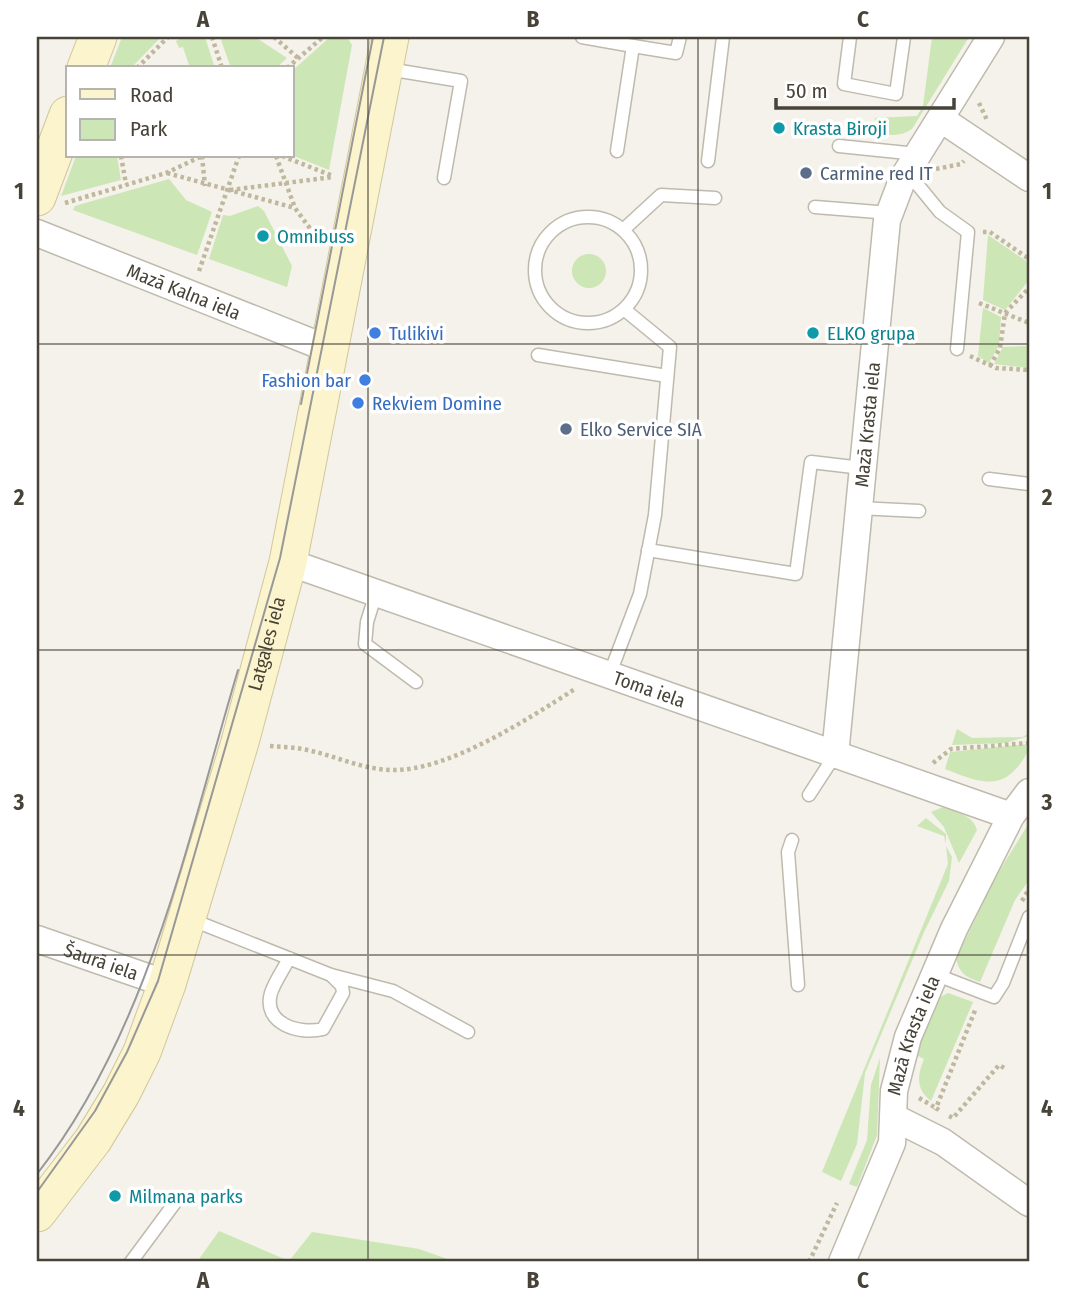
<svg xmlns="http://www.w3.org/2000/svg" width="1066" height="1299" font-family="'Fira Sans Condensed',sans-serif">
	<rect width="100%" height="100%" fill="#f4f2ea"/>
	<g fill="#cce6b5">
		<path d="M122,37H161L131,68H110Z"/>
		<path d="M183,37H205L215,68H190L183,47L179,48L176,41Z"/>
		<path d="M220,37H255L287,58L276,68H231Z"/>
		<path d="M330,37H347L352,45L329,170L294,156L292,71Z"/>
		<path d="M932,37H969L912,129C900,137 885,138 875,126V118L917,116L923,106Z"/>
		<path d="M76,156H117L121,180L61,196Z"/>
		<path d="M169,179L186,200L212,212L197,255L73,210L75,206Z"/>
		<path d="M258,206L264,211L292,266L287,287L209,259L223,215L230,216Z"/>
		<path d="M988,235L1029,263V280L1005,310L983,300Z"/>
		<circle cx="589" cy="271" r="17"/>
		<path d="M983,308L1001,317L999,345L989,363L978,356Z"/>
		<path d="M1028,346L1029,368L994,364L1003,347Z"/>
		<path d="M957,729L972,738L1023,737L1029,733V736L1005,743L952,745Z"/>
		<path d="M1029,744C1029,752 1024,758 1020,764C999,793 974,780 945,769L950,752Z"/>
		<path d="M943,807C956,812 973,815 977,830L959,863L944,827L931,812Z"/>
		<path d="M926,818L946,834V844L944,836L917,826Z"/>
		<path d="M1029,823V880L1015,900L980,982C966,977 960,974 956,959L995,878Z"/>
		<path d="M946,846L952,857L949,881L924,932L865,1073L857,1144L841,1181L822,1172L948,864Z"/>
		<path d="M948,993L973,1002L931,1101C916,1089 917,1076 924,1059L916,1055L938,998Z"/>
		<path d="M880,1058L877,1135L857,1187L849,1184L867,1140L871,1085Z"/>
		<path d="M219,1231L289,1261L312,1232L419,1249L456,1262H197Z"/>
	</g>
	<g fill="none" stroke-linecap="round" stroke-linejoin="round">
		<g stroke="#bfbaad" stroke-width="15">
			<g id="lane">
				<path d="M582,37L633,46L617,151"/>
				<path d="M850,37L844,84L896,94L904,37"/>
				<path d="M633,46L676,53L680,37"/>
				<path d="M388,69L461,81L444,178"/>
				<path d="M839,146L917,154"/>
				<path d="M708,161L723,37"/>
				<path d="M903,178L917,184L940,212L968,232L957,349"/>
				<path d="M815,207L890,213"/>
				<circle cx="588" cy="270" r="53"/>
				<path d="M623,230L661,195L715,198"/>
				<path d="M538,355L667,376"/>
				<path d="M989,479L1029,484"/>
				<path d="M858,508L919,511"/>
				<path d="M648,550L796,574L811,462L862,468"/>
				<path d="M376,593L367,622L365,644L416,682"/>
				<path d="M609,676L640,594L655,515L670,347L625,310"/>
				<path d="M809,795L835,755"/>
				<path d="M792,840L788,852L798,985"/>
				<path d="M190,919L331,975L342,986L343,993L323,1029C300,1035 262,1024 271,993C275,981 284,969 289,958"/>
				<path d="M934,974L994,997L1003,983L1029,917"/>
				<path d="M331,975L393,991L468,1032"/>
				<path d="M131,1262L174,1204"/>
			</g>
		</g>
		<g stroke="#bfbaad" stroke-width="29">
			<g id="street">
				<path d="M941,119L1029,178"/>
				<path id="s1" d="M37,233L331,350"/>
				<path id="s2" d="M288,562L1011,816"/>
				<path id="s3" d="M835,755L887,220L903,178L991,37"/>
				<path id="s4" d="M37,939L167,984"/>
				<path d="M895,1118L943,1142L1029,1203"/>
				<path id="s5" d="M842,1262L892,1143L894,1091L908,1037L954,929L1011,816L1029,792"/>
			</g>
		</g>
		<g stroke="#d1c79c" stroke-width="39">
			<g id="secondary">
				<path d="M86,68L98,37"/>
				<path d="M37,197L68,115"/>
				<path id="s6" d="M37,1213L93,1140L121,1094L142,1052L167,984L240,742L288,562L390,37"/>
			</g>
		</g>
		<g stroke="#c0b79f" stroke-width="4.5" stroke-dasharray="3.5 3.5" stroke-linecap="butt">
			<path d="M212,37L222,68"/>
			<path d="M274,37L298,58"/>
			<path d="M137,68L168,37"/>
			<path d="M287,68L323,37"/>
			<path d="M979,103L987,120"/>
			<path d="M121,156L126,184"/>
			<path d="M202,156L205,186"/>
			<path d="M276,156L295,208L320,242"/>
			<path d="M282,156L333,176"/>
			<path d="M936,169L961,164L964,161"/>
			<path d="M167,173L295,208"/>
			<path d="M230,190L333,177"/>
			<path d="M65,203L166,173L202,156"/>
			<path d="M983,232H990L1029,259"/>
			<path d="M199,271L239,156"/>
			<path d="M979,303L1029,323"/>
			<path d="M970,356L996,368L1029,370"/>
			<path d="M990,366L1000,348L1005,313L1029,288"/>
			<path d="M270,746C281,747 292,747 302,749C332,754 359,769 391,770C447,772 528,719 575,689"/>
			<path d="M933,763L951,749L1029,743"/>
			<path d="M1022,901L1029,889"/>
			<path d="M919,1098L936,1108L935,1110"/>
			<path d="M939,1110L936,1108L976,1008"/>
			<path d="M949,1116L953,1118L999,1065L1006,1069"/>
			<path d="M809,1262L837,1203"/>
		</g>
		<use href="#lane" stroke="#fff" stroke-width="12"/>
		<use href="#street" stroke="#fff" stroke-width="26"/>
		<use href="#secondary" stroke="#fcf4cc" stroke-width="37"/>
		<g stroke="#989898" stroke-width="2">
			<path d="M301,404L373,37"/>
			<path d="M37,1174C149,1031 187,841 238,670"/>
			<path d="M37,1192L95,1111L127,1052L158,981L280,558L384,37"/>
		</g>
	</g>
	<path fill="none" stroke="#484338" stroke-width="2" stroke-opacity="0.55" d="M368,37V1262M698,37V1262M37,344H1029M37,650H1029M37,955H1029"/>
	<g fill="#0f9aa8" stroke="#fff" stroke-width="2.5">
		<circle cx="779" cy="128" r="7"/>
		<circle cx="263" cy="236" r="7"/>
		<circle cx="813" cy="333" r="7"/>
		<circle cx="115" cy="1196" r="7"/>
	</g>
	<g fill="#5c6f8a" stroke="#fff" stroke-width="2.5">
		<circle cx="806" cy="173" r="7"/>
		<circle cx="566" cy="429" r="7"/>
	</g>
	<g fill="#3f7fe0" stroke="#fff" stroke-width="2.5">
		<circle cx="375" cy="333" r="7"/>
		<circle cx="365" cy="380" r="7"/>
		<circle cx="358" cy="403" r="7"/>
	</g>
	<g text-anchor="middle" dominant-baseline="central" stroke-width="7" stroke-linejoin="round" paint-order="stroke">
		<g font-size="19" fill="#0d838f" stroke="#fff" text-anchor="start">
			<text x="793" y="128">Krasta Biroji</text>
			<text x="277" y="236">Omnibuss</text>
			<text x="827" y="333">ELKO grupa</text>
			<text x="129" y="1196">Milmana parks</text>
		</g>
		<g font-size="19" fill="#4e5e75" stroke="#fff" text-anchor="start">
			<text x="820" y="173">Carmine red IT</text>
			<text x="580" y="429">Elko Service SIA</text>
		</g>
		<g font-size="19" fill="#484338" stroke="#fff">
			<text stroke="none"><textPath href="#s1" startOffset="158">Mazā Kalna iela</textPath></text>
			<text stroke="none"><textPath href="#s3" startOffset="332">Mazā Krasta iela</textPath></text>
			<text stroke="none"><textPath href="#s6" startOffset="620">Latgales iela</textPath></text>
			<text stroke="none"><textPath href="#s2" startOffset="383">Toma iela</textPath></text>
			<text stroke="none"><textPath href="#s4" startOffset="68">Šaurā iela</textPath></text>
			<text stroke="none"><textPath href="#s5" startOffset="240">Mazā Krasta iela</textPath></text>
		</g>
		<g font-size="19" fill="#366cbe" stroke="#fff" text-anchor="start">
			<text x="389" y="333">Tulikivi</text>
			<text x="351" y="380" text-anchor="end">Fashion bar</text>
			<text x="372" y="403">Rekviem Domine</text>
		</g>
	</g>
	<rect width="1066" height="1299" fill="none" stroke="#ffffff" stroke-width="77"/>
	<rect x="66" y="66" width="228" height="91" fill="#ffffff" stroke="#b6b4af" stroke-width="2"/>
	<rect x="80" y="89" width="35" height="10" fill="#fcf4cc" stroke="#b6b4af" stroke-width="2"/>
	<text x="130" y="102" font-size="21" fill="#484338">Road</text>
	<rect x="80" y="119" width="35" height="21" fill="#cce6b5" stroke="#b6b4af" stroke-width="2"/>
	<text x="130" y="136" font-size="21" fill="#484338">Park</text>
	<path d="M776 98v10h178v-10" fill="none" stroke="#484338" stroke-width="3.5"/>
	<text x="786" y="98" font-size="21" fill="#484338" stroke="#ffffff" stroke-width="5" paint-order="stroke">50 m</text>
	<rect x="38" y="38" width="990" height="1222" fill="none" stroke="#484338" stroke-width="2.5"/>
	<g font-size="23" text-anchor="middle" font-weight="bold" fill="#484338">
		<text x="203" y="27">A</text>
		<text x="533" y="27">B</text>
		<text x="863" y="27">C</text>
		<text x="19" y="199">1</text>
		<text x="1047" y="199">1</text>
		<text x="19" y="505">2</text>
		<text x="1047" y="505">2</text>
		<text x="19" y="810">3</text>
		<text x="1047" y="810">3</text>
		<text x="19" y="1116">4</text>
		<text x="1047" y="1116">4</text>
		<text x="203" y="1288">A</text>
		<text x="533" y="1288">B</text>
		<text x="863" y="1288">C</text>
	</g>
</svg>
